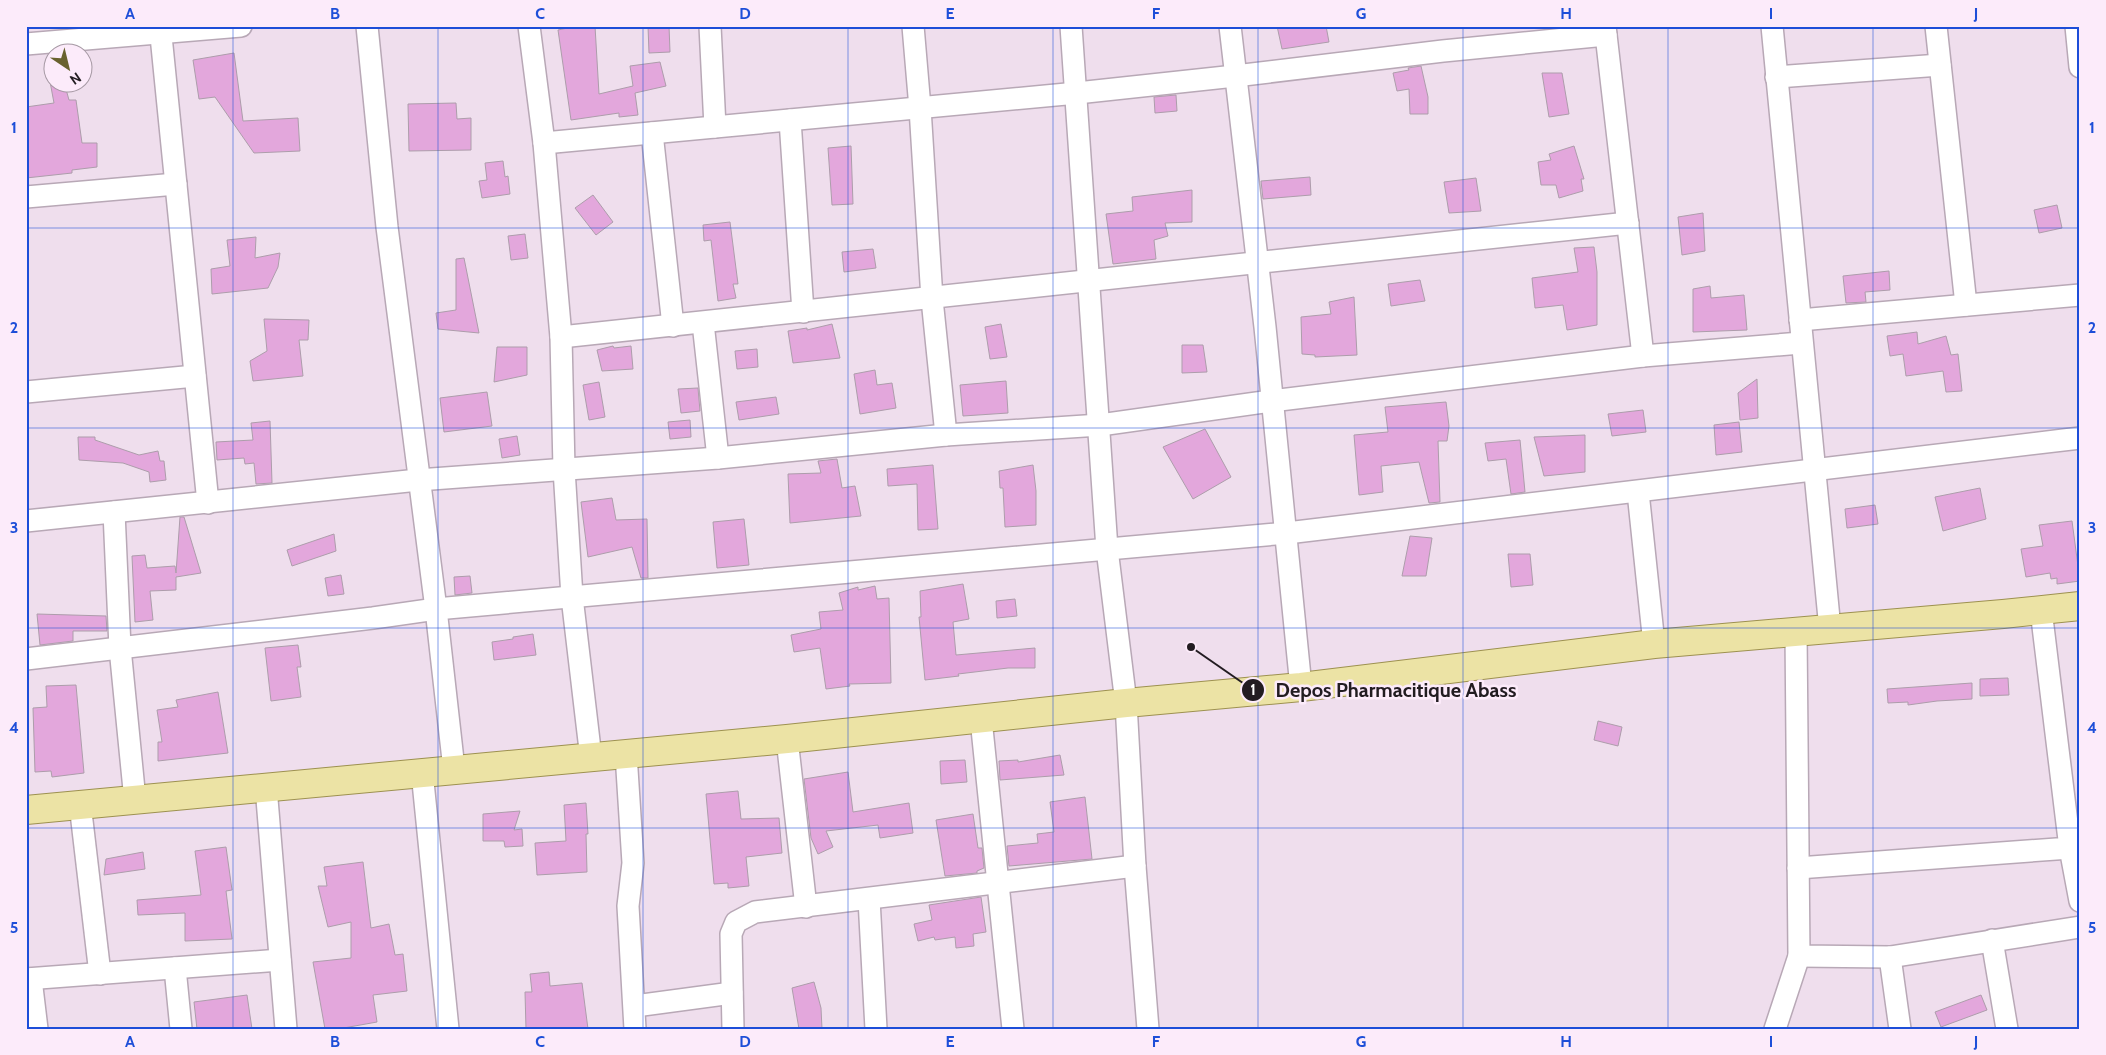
<svg xmlns="http://www.w3.org/2000/svg" width="2106" height="1055" font-family="Cabin,sans-serif">
	<rect width="100%" height="100%" fill="#efdeed"/>
	<g fill="#e3a7dc" stroke="#ad9dab">
		<path d="M577,26H595L599,94L633,86L630,66L660,62L666,86L635,93L638,115L619,117V113L571,120L558,30Z"/>
		<path d="M648,26H669L670,52L649,53Z"/>
		<path d="M1277,26H1326L1329,42L1282,49Z"/>
		<path d="M234,53L243,121L298,118L300,151L254,153L215,97L199,99L193,60Z"/>
		<path d="M1421,66L1428,97V114H1410L1409,89L1397,91L1393,73L1409,70L1408,68Z"/>
		<path d="M52,70V82H64L69,100H76L82,143H97V167L72,170V173L26,178V107L54,103L48,71Z"/>
		<path d="M1542,73H1562L1569,114L1549,117Z"/>
		<path d="M1176,95L1177,111L1155,113L1154,97Z"/>
		<path d="M456,103L457,119L471,118V150L409,151L408,104Z"/>
		<path d="M851,146L853,204L832,205L828,148Z"/>
		<path d="M1574,146L1584,179H1581L1583,191L1559,198L1556,185H1541L1538,162L1551,160L1549,154Z"/>
		<path d="M503,161L505,177L508,176L510,194L482,198L479,181L487,180L485,163Z"/>
		<path d="M1310,177L1311,195L1263,199L1261,181Z"/>
		<path d="M1476,178L1481,211L1449,213L1444,182Z"/>
		<path d="M1192,190V222L1165,223L1168,236L1154,240L1156,259L1113,264L1106,214L1133,211L1132,197Z"/>
		<path d="M593,195L613,222L596,235L575,208Z"/>
		<path d="M2057,205L2062,228L2039,233L2034,210Z"/>
		<path d="M1703,213L1705,251L1682,255L1678,217Z"/>
		<path d="M730,222L738,284H733L736,298L718,301L711,240L704,241L703,225Z"/>
		<path d="M525,234L528,258L511,260L508,236Z"/>
		<path d="M256,237L255,258L280,253L278,267L268,288L212,294L211,269L230,266L227,240Z"/>
		<path d="M1594,247L1597,272V325L1567,330L1563,305L1535,308L1532,278L1578,272L1574,248Z"/>
		<path d="M873,249L876,268L844,272L842,252Z"/>
		<path d="M464,258L479,333L438,329L436,313L456,310V259Z"/>
		<path d="M1889,271L1890,290L1865,292L1866,302L1846,303L1843,276Z"/>
		<path d="M1420,280L1425,301L1391,306L1388,284Z"/>
		<path d="M1710,286L1711,298L1744,295L1747,330L1693,332V289Z"/>
		<path d="M1354,297L1357,355L1315,357V355L1302,354L1301,317L1331,314L1329,302Z"/>
		<path d="M264,319L309,320L308,340H299L303,376L253,381L250,361L267,351Z"/>
		<path d="M832,324L840,358L793,363L788,331L807,328V330Z"/>
		<path d="M1001,324L1007,357L990,359L985,327Z"/>
		<path d="M1917,332L1918,344L1946,336L1951,355L1958,354L1962,391L1946,392L1943,371L1906,376L1903,354L1890,356L1887,336Z"/>
		<path d="M1182,345H1203L1207,372L1182,373Z"/>
		<path d="M613,346L614,348L631,346L633,369L602,371L597,350Z"/>
		<path d="M497,347H527V375L494,382Z"/>
		<path d="M757,349L758,367L737,369L735,351Z"/>
		<path d="M875,370L877,385L892,383L896,408L860,414L854,374Z"/>
		<path d="M1757,379L1758,418L1740,420L1738,393Z"/>
		<path d="M1006,381L1008,413L963,416L960,385Z"/>
		<path d="M599,382L605,417L589,420L583,385Z"/>
		<path d="M698,388L700,411L681,413L678,389Z"/>
		<path d="M487,392L492,426L444,432L440,398Z"/>
		<path d="M776,397L779,414L739,420L736,402Z"/>
		<path d="M1446,402L1449,426L1447,441H1438L1440,502L1429,503L1419,462L1381,466L1383,492L1359,495L1354,435L1388,432L1385,407Z"/>
		<path d="M1643,410L1646,432L1612,436L1608,414Z"/>
		<path d="M690,420L691,437L670,439L668,422Z"/>
		<path d="M270,421L272,483L256,484L254,463L245,464L244,458L217,460L216,442L253,440L251,423Z"/>
		<path d="M1739,422L1742,452L1716,455L1714,425Z"/>
		<path d="M1205,429L1231,477L1193,499L1163,447Z"/>
		<path d="M1585,435V472L1544,476L1534,437Z"/>
		<path d="M517,436L520,455L502,458L499,439Z"/>
		<path d="M78,437H95V440L139,455L158,451L160,461H164L166,480L150,482L149,472L123,463L79,460Z"/>
		<path d="M1520,440L1525,492L1511,494L1506,459L1488,461L1485,443Z"/>
		<path d="M837,459L842,488L855,486L861,516L790,523L788,474L821,473L818,461Z"/>
		<path d="M933,465L938,529L918,530L917,484L888,486L887,469Z"/>
		<path d="M1033,465L1036,491V525L1005,527L1003,488H1000L999,471Z"/>
		<path d="M1980,488L1986,519L1943,531L1935,497Z"/>
		<path d="M612,498L616,520L647,519L648,578H641L632,547L588,557L581,502Z"/>
		<path d="M1875,505L1878,524L1847,528L1845,509Z"/>
		<path d="M180,517H184L201,573L176,577V590L150,591L153,620L135,622L132,556L145,555L147,568L175,566L176,573Z"/>
		<path d="M744,519L749,565L717,568L713,522Z"/>
		<path d="M2072,521L2080,581L2057,584V578L2051,579L2050,573L2026,577L2021,549L2043,546L2039,525Z"/>
		<path d="M334,534L336,551L292,566L287,550Z"/>
		<path d="M1410,536L1432,538L1426,576H1402Z"/>
		<path d="M1508,554H1530L1533,585L1511,587Z"/>
		<path d="M341,575L344,594L328,596L325,578Z"/>
		<path d="M470,576L472,593L455,595L454,577Z"/>
		<path d="M963,584L969,619L953,622L956,655L1035,648V668H1008L958,674L959,676L925,680L919,617H921L920,591Z"/>
		<path d="M875,586L877,599L889,598L891,683L849,684L850,686L826,689L820,648L794,652L791,635L821,629L819,612L843,610L839,593L858,587V590Z"/>
		<path d="M1015,599L1017,616L997,618L996,601Z"/>
		<path d="M37,614L106,616L107,631H73V641L40,645Z"/>
		<path d="M533,634L536,655L494,660L492,642L513,639V637Z"/>
		<path d="M298,645L301,667H297L301,697L271,701L265,648Z"/>
		<path d="M2008,678L2009,695L1980,696V679Z"/>
		<path d="M1972,683V699L1937,701L1908,705V702L1888,703L1887,689Z"/>
		<path d="M76,685L84,773L52,777L51,771L35,772L33,708L47,707L46,686Z"/>
		<path d="M218,692L228,753L158,761V742H162L157,710L178,707L176,700Z"/>
		<path d="M1598,721L1622,727L1618,746L1594,740Z"/>
		<path d="M1060,755L1064,775L1000,780L999,761L1018,760V762Z"/>
		<path d="M965,760L967,782L941,784L940,761Z"/>
		<path d="M848,772L853,812L909,803L913,833L880,838L878,825L826,831L833,847L818,854L811,838L804,779Z"/>
		<path d="M738,791L741,819L779,818L782,853L746,857L749,886L728,888V883L714,884L706,794Z"/>
		<path d="M1085,797L1092,859L1009,866L1007,846L1038,843L1037,834L1054,832L1050,802Z"/>
		<path d="M586,803L588,834H586L587,872L537,875L535,843L566,841L564,805Z"/>
		<path d="M520,811L514,830L522,829L523,846L505,847L504,841H483V814Z"/>
		<path d="M973,814L978,848H982L984,868L977,871V873L945,876L936,820Z"/>
		<path d="M226,847L232,890L226,891L232,939L185,941V913L138,915L137,900L201,895L195,851Z"/>
		<path d="M143,852L145,869L104,875L106,859Z"/>
		<path d="M363,862L371,928L389,924L395,955L403,954L407,991L373,995L377,1022L338,1029H325L313,962L351,958V922L328,927L318,886H327L324,867Z"/>
		<path d="M981,897L986,932L973,934L974,946L956,948L955,937L935,940L934,937L918,941L914,924L932,920L929,905Z"/>
		<path d="M549,972L550,986L582,983L588,1029H526L525,992H532L530,974Z"/>
		<path d="M814,982L821,1008L822,1029H799L792,988Z"/>
		<path d="M247,995L252,1029H197L194,1002Z"/>
		<path d="M1981,995L1987,1010L1941,1027L1935,1012Z"/>
	</g>
	<g fill="none" stroke-linecap="round" stroke-linejoin="round">
		<g stroke="#b8a8b6" stroke-width="24">
			<g id="minor">
				<path d="M160,26L208,503"/>
				<path d="M367,26L387,227L436,609L454,769"/>
				<path d="M529,26L544,143L561,337L564,469L572,597L591,758"/>
				<path d="M710,26L715,127"/>
				<path d="M913,26L920,108L932,299L946,435"/>
				<path d="M1071,26L1107,549L1126,703L1135,866L1148,1029"/>
				<path d="M1230,26L1265,327L1301,687"/>
				<path d="M1605,26L1643,356"/>
				<path d="M1772,26L1830,629"/>
				<path d="M1936,26L1966,305"/>
				<path d="M2076,26L2080,67"/>
				<path d="M26,44L241,26"/>
				<path d="M1776,77L1940,65"/>
				<path d="M790,120L803,312"/>
				<path d="M652,133L673,326"/>
				<path d="M544,143L1077,93L1235,76L1443,51L1606,35"/>
				<path d="M26,197L176,184"/>
				<path d="M1800,320L2080,295"/>
				<path d="M703,323L718,458"/>
				<path d="M561,337L1628,223"/>
				<path d="M26,392L195,376"/>
				<path d="M1638,492L1654,644"/>
				<path d="M114,512L120,648L135,800"/>
				<path d="M26,521L418,480L718,458L946,435L1100,425L1271,401L1643,356L1801,343"/>
				<path d="M1796,632L1799,956L1890,957L2080,927"/>
				<path d="M26,659L373,618L436,609L1287,533L2080,438"/>
				<path d="M981,719L1013,1029"/>
				<path d="M787,739L806,907"/>
				<path d="M626,754L633,863L628,906L635,1029"/>
				<path d="M422,772L448,1029"/>
				<path d="M266,787L286,1029"/>
				<path d="M80,804L100,974"/>
				<path d="M2080,843L2070,848L2080,901"/>
				<path d="M1798,868L2070,848L2041,610"/>
				<path d="M869,899L876,1029"/>
				<path d="M1992,940L2007,1029"/>
				<path d="M1890,957L1900,1029"/>
				<path d="M175,968L181,1029"/>
				<path d="M26,979L280,960"/>
				<path d="M31,979L37,1029"/>
				<path d="M635,1006L732,993"/>
				<path d="M733,1029L731,934L736,922L755,912L1135,866"/>
				<path d="M1775,1029L1799,956"/>
			</g>
		</g>
		<g stroke="#9d9150" stroke-width="30">
			<path id="major" d="M26,810L787,739L1126,703L1301,687L1654,644L2003,614L2080,606"/>
		</g>
		<use href="#minor" stroke="#fff" stroke-width="21"/>
		<use href="#major" stroke="#ece3a5" stroke-width="28"/>
	</g>
	<path fill="none" stroke="#1d4ed8" stroke-width="1" stroke-opacity="0.55" d="M233,26V1029M438,26V1029M643,26V1029M848,26V1029M1053,26V1029M1258,26V1029M1463,26V1029M1668,26V1029M1873,26V1029M26,228H2080M26,428H2080M26,628H2080M26,828H2080"/>
	<path fill="none" stroke="#221c21" stroke-width="2" d="M1191 647L1253 690"/>
	<g fill="#221c21" stroke="#fcebfa" stroke-width="2">
		<circle cx="1191" cy="647" r="5"/>
		<circle cx="1253" cy="690" r="12"/>
	</g>
	<g font-size="15" text-anchor="middle" font-weight="bold" fill="#fff">
		<text x="1253" y="695">1</text>
	</g>
	<g font-size="20" text-anchor="middle" font-weight="bold" fill="#221c21" stroke="#fcebfa" stroke-width="5" stroke-linejoin="round" paint-order="stroke">
		<text x="1396" y="697">Depos Pharmacitique Abass</text>
	</g>
	<rect width="2106" height="1055" fill="none" stroke="#fcebfa" stroke-width="55"/>
	<g transform="translate(68 68) rotate(145)"><circle r="24" fill="#fcebfa" stroke="#a598a3"/>
	<path d="M0-4L9 19L0 12L-9 19Z" fill="#69612e"/>
	<text y="-8" font-size="14" font-weight="bold" text-anchor="middle" fill="#221c21">N</text>
	</g>
	<rect x="28" y="28" width="2050" height="1000" fill="none" stroke="#1d4ed8" stroke-width="2"/>
	<g font-size="16" text-anchor="middle" font-weight="bold" fill="#1d4ed8">
		<text x="130" y="19">A</text>
		<text x="335" y="19">B</text>
		<text x="540" y="19">C</text>
		<text x="745" y="19">D</text>
		<text x="950" y="19">E</text>
		<text x="1156" y="19">F</text>
		<text x="1361" y="19">G</text>
		<text x="1566" y="19">H</text>
		<text x="1771" y="19">I</text>
		<text x="1976" y="19">J</text>
		<text x="14" y="133">1</text>
		<text x="2092" y="133">1</text>
		<text x="14" y="333">2</text>
		<text x="2092" y="333">2</text>
		<text x="14" y="533">3</text>
		<text x="2092" y="533">3</text>
		<text x="14" y="733">4</text>
		<text x="2092" y="733">4</text>
		<text x="14" y="933">5</text>
		<text x="2092" y="933">5</text>
		<text x="130" y="1047">A</text>
		<text x="335" y="1047">B</text>
		<text x="540" y="1047">C</text>
		<text x="745" y="1047">D</text>
		<text x="950" y="1047">E</text>
		<text x="1156" y="1047">F</text>
		<text x="1361" y="1047">G</text>
		<text x="1566" y="1047">H</text>
		<text x="1771" y="1047">I</text>
		<text x="1976" y="1047">J</text>
	</g>
</svg>
